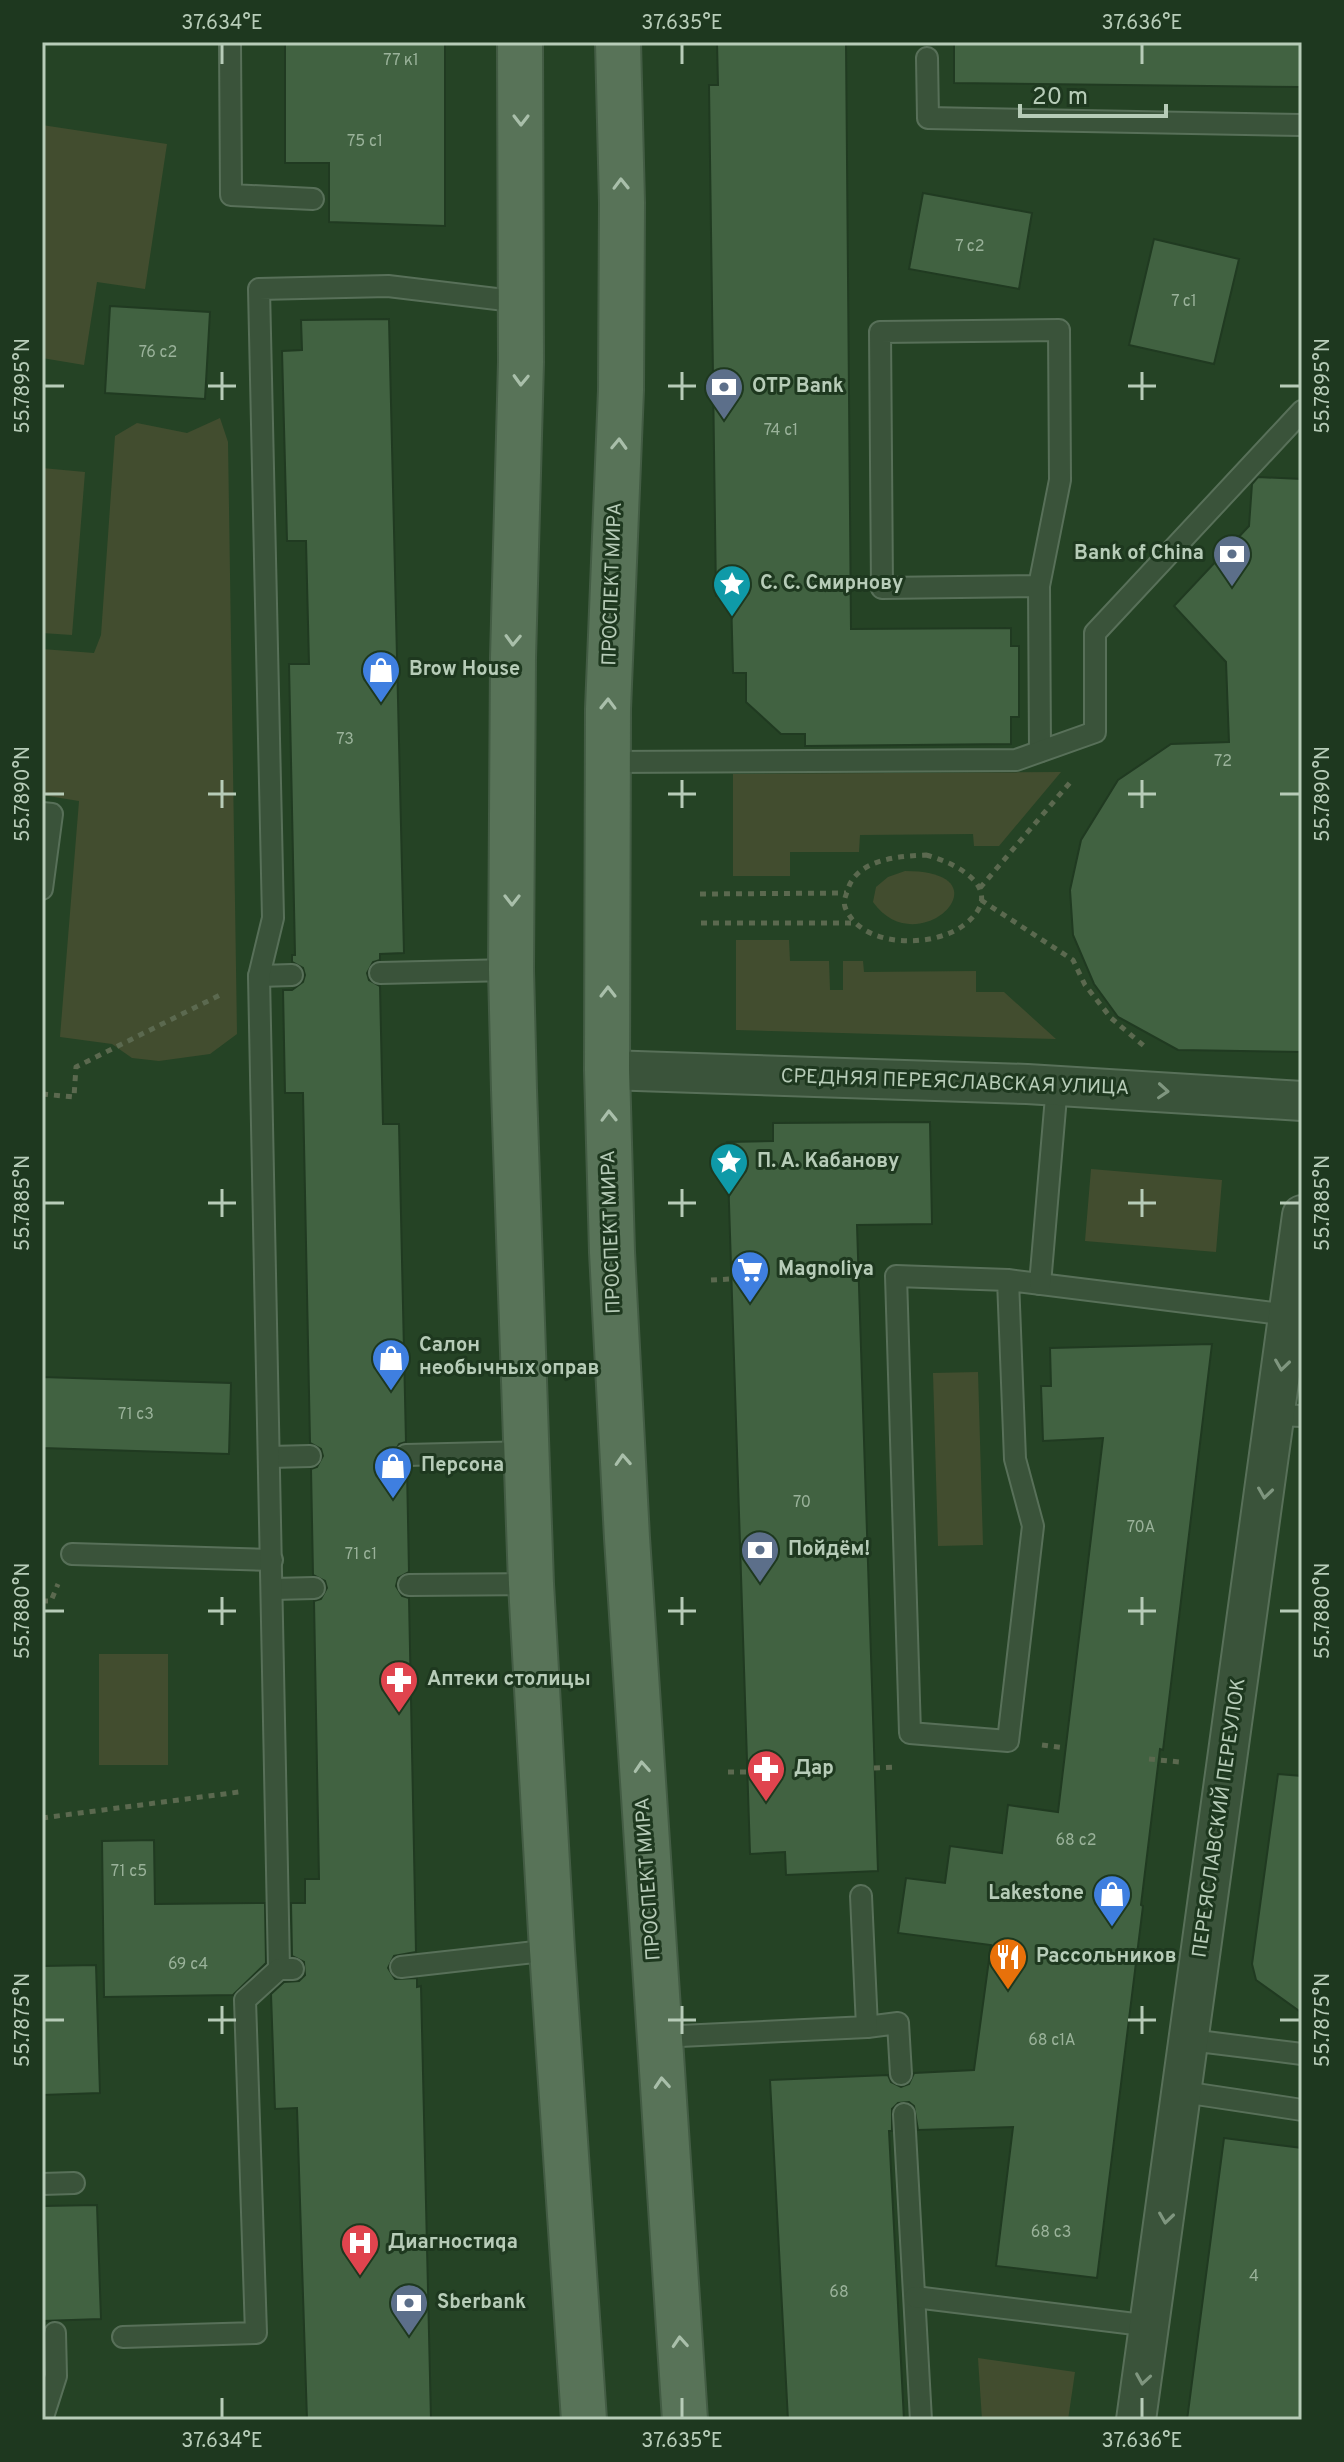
<svg xmlns="http://www.w3.org/2000/svg" width="1344" height="2462" font-family="Overpass,sans-serif">
	<rect width="100%" height="100%" fill="#254325"/>
	<g fill="#424d2f">
		<path d="M42,125L167,144L145,289L97,282L84,365L42,358Z"/>
		<path d="M220,418L228,442L237,1034L210,1054L159,1061L132,1058L112,1044L60,1037L79,801L42,795V649L94,653L101,635L115,436L137,423L187,433Z"/>
		<path d="M42,468L85,472L72,635L42,633Z"/>
		<path d="M1061,772L999,846H974L973,834L860,835L859,852H790V876H733V774Z"/>
		<path d="M905,871C1012,871 918,966 873,902L876,887L888,877Z"/>
		<path d="M736,940H789L790,961H829L830,990H843V961H863L864,972L976,971V992H1004L1056,1039L736,1030Z"/>
		<path d="M1091,1169L1222,1180L1216,1252L1085,1241Z"/>
		<path d="M978,1372L983,1545L938,1546L933,1373Z"/>
		<rect x="99" y="1654" width="69" height="111"/>
		<path d="M978,2358L1075,2372L1068,2420H982Z"/>
	</g>
	<g fill="#416241" stroke="#203a21" stroke-width="2">
		<path d="M285,42H445V226L329,222V163H285Z"/>
		<path d="M717,42H846L851,629L1011,628V646H1019V717H1011V744L805,746V734H781L746,702V673H733L731,595L716,596L709,85H718Z"/>
		<path d="M954,42H1302V87L954,83Z"/>
		<path d="M923,193L1032,213L1019,289L909,269Z"/>
		<path d="M1154,239L1239,259L1214,364L1129,345Z"/>
		<path d="M110,306L210,312L205,399L105,393Z"/>
		<path d="M389,319L404,953L380,954V960L373,962L367,973L369,980L380,986L383,1124H399L406,1442L399,1444L393,1455L395,1462L407,1468L409,1572L398,1578L396,1586L402,1596L409,1598L416,1952L394,1956L388,1968L395,1979L417,1978V1987L421,1986L431,2420H307L297,2108L275,2109L271,1994L284,1982L299,1981L305,1975L304,1962L292,1956L291,1903H305V1879H319L314,1601L321,1599L327,1588L325,1581L313,1575L311,1469L317,1467L323,1456L321,1449L310,1443L303,1093H285L283,990H292L303,982L305,975L303,968L292,962V955H295L289,664H309L306,541H287L282,351L302,350L301,320Z"/>
		<path d="M1258,477L1302,479V1052L1178,1050L1118,1017L1094,984L1073,935L1070,890L1081,840L1118,780L1171,744L1229,742L1226,662L1174,606L1249,526L1252,484Z"/>
		<path d="M930,1122L932,1224L857,1225L878,1871L786,1875L785,1852L750,1854L727,1142L773,1141V1123Z"/>
		<path d="M1212,1344L1163,1750L1160,1749L1141,1905L1143,1906L1097,2278L996,2266L1013,2127L918,2130L914,2106L909,2102L898,2103L892,2109V2131H889L904,2420H788L770,2080L888,2075L891,2082L901,2087L909,2084L914,2073L974,2070L991,1945L898,1933L906,1878L945,1883L950,1846L1002,1853L1008,1805L1058,1812L1103,1438L1043,1441L1041,1386H1051L1050,1348Z"/>
		<path d="M42,1377L231,1383L229,1454L42,1448Z"/>
		<path d="M1278,1774L1302,1776V2013L1256,1980L1252,1964Z"/>
		<path d="M154,1840L155,1904L265,1903L266,1963L233,1995L104,1997L102,1841Z"/>
		<path d="M96,1965L100,2093L42,2095V1966Z"/>
		<path d="M1224,2138L1302,2148V2420H1187Z"/>
		<path d="M97,2205L101,2319L42,2321V2206Z"/>
	</g>
	<g fill="none" stroke-linecap="round" stroke-linejoin="round">
		<g stroke="#587059" stroke-width="24">
			<g id="service">
				<path d="M230,42L231,195L313,199"/>
				<path d="M927,58L928,118L1302,125"/>
				<path d="M1039,586L882,588L880,332L1059,330L1060,480L1039,586L1040,751"/>
				<path d="M608,762L1016,760L1095,732V633L1302,411"/>
				<path d="M42,813L52,814L42,889"/>
				<path d="M380,973L511,970"/>
				<path d="M259,976L292,975"/>
				<path d="M1008,1280L896,1276L910,1733L1008,1741L1033,1526L1015,1459L1008,1280L1289,1315"/>
				<path d="M1040,1284L1057,1085"/>
				<path d="M1275,1415L1302,1416"/>
				<path d="M406,1455L526,1452"/>
				<path d="M270,1457L310,1456"/>
				<path d="M72,1554L272,1560"/>
				<path d="M409,1585L531,1584"/>
				<path d="M273,1589L314,1588"/>
				<path d="M401,1967L552,1950"/>
				<path d="M279,1969L259,976L273,918L259,289L388,286L521,302"/>
				<path d="M867,2027L898,2023L901,2074"/>
				<path d="M659,2037L867,2027L861,1896"/>
				<path d="M1190,2040L1302,2054"/>
				<path d="M1183,2092L1302,2110"/>
				<path d="M904,2114L921,2420"/>
				<path d="M42,2184L74,2183"/>
				<path d="M915,2297L1151,2326"/>
				<path d="M123,2337L256,2333L245,2000L279,1969H293"/>
				<path d="M42,2420L56,2376L55,2333"/>
			</g>
		</g>
		<g stroke="#587059" stroke-width="42">
			<g id="minor">
				<path d="M607,1070L1027,1084L1302,1101"/>
				<path d="M1136,2420L1302,1215"/>
			</g>
		</g>
		<g stroke="#435c44" stroke-width="48">
			<g id="primary">
				<path d="M520,42L521,362L513,658L511,970L514,1090L531,1584L552,1950L584,2420"/>
				<path d="M618,42L622,203L621,390L608,709L607,1070L612,1252L627,1538L685,2420"/>
			</g>
		</g>
		<g stroke="#5b694f" stroke-width="5" stroke-dasharray="6 6" stroke-linecap="butt">
			<path d="M926,855C960,864 1008,891 964,925C934,948 861,949 845,907C843,901 846,895 848,889C857,859 900,856 926,855Z"/>
			<path d="M980,888L1073,779"/>
			<path d="M700,894L846,893"/>
			<path d="M981,900L1073,960L1085,985L1111,1018L1144,1046"/>
			<path d="M701,923H856"/>
			<path d="M42,1094L74,1097L76,1067L224,993"/>
			<path d="M711,1280L731,1279"/>
			<path d="M42,1601H51L58,1584"/>
			<path d="M1042,1745L1065,1748"/>
			<path d="M1149,1759L1180,1762"/>
			<path d="M874,1768L896,1767"/>
			<path d="M728,1772H747"/>
			<path d="M42,1818L239,1792"/>
		</g>
		<use href="#service" stroke="#3a533a" stroke-width="20"/>
		<use href="#minor" stroke="#3a533a" stroke-width="38"/>
		<use href="#primary" stroke="#587358" stroke-width="44"/>
	</g>
	<defs><path id="oneway-chevron" d="M-2-3.5L2.5 0L-2 3.5" fill="none" stroke-width="1.6" stroke-linecap="round" stroke-linejoin="round" transform="scale(2)"/></defs>
	<g stroke="#a9bfaa">
		<use href="#oneway-chevron" transform="translate(521 120) rotate(90)"/>
		<use href="#oneway-chevron" transform="translate(621 184) rotate(-91)"/>
		<use href="#oneway-chevron" transform="translate(521 380) rotate(92)"/>
		<use href="#oneway-chevron" transform="translate(619 444) rotate(-88)"/>
		<use href="#oneway-chevron" transform="translate(513 640) rotate(92)"/>
		<use href="#oneway-chevron" transform="translate(608 704) rotate(-89)"/>
		<use href="#oneway-chevron" transform="translate(512 900) rotate(90)"/>
		<use href="#oneway-chevron" transform="translate(608 992) rotate(-90)"/>
		<use href="#oneway-chevron" transform="translate(609 1116) rotate(-91)"/>
		<use href="#oneway-chevron" transform="translate(623 1460) rotate(-93)"/>
		<use href="#oneway-chevron" transform="translate(642 1767) rotate(-94)"/>
		<use href="#oneway-chevron" transform="translate(662 2083) rotate(-94)"/>
		<use href="#oneway-chevron" transform="translate(680 2342) rotate(-94)"/>
	</g>
	<g stroke="#7f967f">
		<use href="#oneway-chevron" transform="translate(1163 1091) rotate(4)"/>
		<use href="#oneway-chevron" transform="translate(1282 1365) rotate(98)"/>
		<use href="#oneway-chevron" transform="translate(1265 1493) rotate(98)"/>
		<use href="#oneway-chevron" transform="translate(1166 2218) rotate(98)"/>
		<use href="#oneway-chevron" transform="translate(1143 2379) rotate(99)"/>
	</g>
	<path fill="none" stroke="#b7ccb8" stroke-width="3" d="M222,44V64M682,44V64M1142,44V64M222,372V400M682,372V400M1142,372V400M44,386H64M208,386H236M668,386H696M1128,386H1156M1280,386H1300M222,780V808M682,780V808M1142,780V808M44,794H64M208,794H236M668,794H696M1128,794H1156M1280,794H1300M222,1189V1217M682,1189V1217M1142,1189V1217M44,1203H64M208,1203H236M668,1203H696M1128,1203H1156M1280,1203H1300M222,1597V1625M682,1597V1625M1142,1597V1625M44,1611H64M208,1611H236M668,1611H696M1128,1611H1156M1280,1611H1300M222,2006V2034M682,2006V2034M1142,2006V2034M44,2020H64M208,2020H236M668,2020H696M1128,2020H1156M1280,2020H1300M222,2398V2418M682,2398V2418M1142,2398V2418"/>
	<defs>
		<g id="bank-pin" transform="scale(2)"><path d="M0 17L-7.5 6A9.5 9.5 0 1 1 7.5 6Z" fill="#5c6f8a" stroke="#1e381f"/><path d="M-6-4H6V4H-6ZM0-2.3a2.3 2.3 0 1 0 0 4.6a2.3 2.3 0 1 0 0-4.6Z" fill="#fff"/></g>
		<g id="sight-pin" transform="scale(2)"><path d="M0 17L-7.5 6A9.5 9.5 0 1 1 7.5 6Z" fill="#0f9aa8" stroke="#1e381f"/><path d="M0-6L1.8-2.2L6-1.7L2.9 1.2L3.7 5.4L0 3.3L-3.7 5.4L-2.9 1.2L-6-1.7L-1.8-2.2Z" fill="#fff"/></g>
		<g id="shop-pin" transform="scale(2)"><path d="M0 17L-7.5 6A9.5 9.5 0 1 1 7.5 6Z" fill="#3f7fe0" stroke="#1e381f"/><path d="M-5-2.5h2.3a2.7 3.5 0 0 1 5.4 0H5L5.5 6h-11ZM-1.5-2.5h3a1.5 2.3 0 0 0-3 0Z" fill="#fff"/></g>
		<g id="supermarket-pin" transform="scale(2)"><path d="M0 17L-7.5 6A9.5 9.5 0 1 1 7.5 6Z" fill="#3f7fe0" stroke="#1e381f"/><path d="M-6-5.5h2.5l.6 2H6L4.5 2H-2.5L-4.4-4H-6ZM-1.5 3.2a1.3 1.3 0 1 0 .1 0ZM3 3.2a1.3 1.3 0 1 0 .1 0Z" fill="#fff"/></g>
		<g id="pharmacy-pin" transform="scale(2)"><path d="M0 17L-7.5 6A9.5 9.5 0 1 1 7.5 6Z" fill="#e0444e" stroke="#1e381f"/><path d="M-2-6h4v4h4v4h-4v4h-4v-4h-4v-4h4Z" fill="#fff"/></g>
		<g id="restaurant-pin" transform="scale(2)"><path d="M0 17L-7.5 6A9.5 9.5 0 1 1 7.5 6Z" fill="#e8710a" stroke="#1e381f"/><path d="M-5-6h1v4h1v-4h1v4h1v-4h1v5L-1.5 .5V6h-2V.5L-5-1ZM5-6V6H3V1.5H1.5Q1.5-4 5-6Z" fill="#fff"/></g>
		<g id="hospital-pin" transform="scale(2)"><path d="M0 17L-7.5 6A9.5 9.5 0 1 1 7.5 6Z" fill="#e0444e" stroke="#1e381f"/><path d="M-5-5h3v3.5h4V-5h3V5h-3V1.5h-4V5h-3Z" fill="#fff"/></g>
	</defs>
	<g fill-rule="evenodd">
		<use href="#bank-pin" x="724" y="387"/>
		<use href="#bank-pin" x="1232" y="554"/>
		<use href="#sight-pin" x="732" y="584"/>
		<use href="#shop-pin" x="381" y="670"/>
		<use href="#sight-pin" x="729" y="1162"/>
		<use href="#supermarket-pin" x="750" y="1270"/>
		<use href="#shop-pin" x="391" y="1358"/>
		<use href="#shop-pin" x="393" y="1466"/>
		<use href="#bank-pin" x="760" y="1550"/>
		<use href="#pharmacy-pin" x="399" y="1680"/>
		<use href="#pharmacy-pin" x="766" y="1769"/>
		<use href="#shop-pin" x="1112" y="1894"/>
		<use href="#restaurant-pin" x="1008" y="1957"/>
		<use href="#hospital-pin" x="360" y="2243"/>
		<use href="#bank-pin" x="409" y="2303"/>
	</g>
	<g text-anchor="middle" dominant-baseline="central" stroke-width="6" stroke-linejoin="round" paint-order="stroke">
		<g font-size="16" fill="#9ab29a">
			<text x="401" y="61">77 к1</text>
			<text x="365" y="142">75 с1</text>
			<text x="970" y="247">7 с2</text>
			<text x="1184" y="302">7 с1</text>
			<text x="158" y="353">76 с2</text>
			<text x="781" y="431">74 с1</text>
			<text x="345" y="740">73</text>
			<text x="1223" y="762">72</text>
			<text x="136" y="1415">71 с3</text>
			<text x="802" y="1503">70</text>
			<text x="1141" y="1528">70А</text>
			<text x="361" y="1555">71 с1</text>
			<text x="1076" y="1841">68 с2</text>
			<text x="129" y="1872">71 с5</text>
			<text x="188" y="1965">69 с4</text>
			<text x="1052" y="2041">68 с1А</text>
			<text x="1051" y="2233">68 с3</text>
			<text x="1254" y="2277">4</text>
			<text x="839" y="2293">68</text>
		</g>
		<g font-size="20" font-weight="bold" fill="#b7ccb8" stroke="#1e381f" text-anchor="start">
			<text x="752" y="387">OTP Bank</text>
			<text x="1204" y="554" text-anchor="end">Bank of China</text>
			<text x="760" y="584">С. С. Смирнову</text>
			<text x="409" y="670">Brow House</text>
			<text x="757" y="1162">П. А. Кабанову</text>
			<text x="778" y="1270">Magnoliya</text>
			<text x="419" y="1346">Салон<tspan x="419" dy="23">необычных оправ</tspan></text>
			<text x="421" y="1466">Персона</text>
			<text x="788" y="1550">Пойдём!</text>
			<text x="427" y="1680">Аптеки столицы</text>
			<text x="794" y="1769">Дар</text>
			<text x="1084" y="1894" text-anchor="end">Lakestone</text>
			<text x="1036" y="1957">Рассольников</text>
			<text x="388" y="2243">Диагностиqа</text>
			<text x="437" y="2303">Sberbank</text>
		</g>
		<g font-size="20" fill="#b7ccb8" stroke="#1e381f">
			<text transform="translate(613 584) rotate(-88)">ПРОСПЕКТ МИРА</text>
			<text transform="translate(955 1083) rotate(2)">СРЕДНЯЯ ПЕРЕЯСЛАВСКАЯ УЛИЦА</text>
			<text transform="translate(612 1232) rotate(-92)">ПРОСПЕКТ МИРА</text>
			<text transform="translate(1220 1818) rotate(-82)">ПЕРЕЯСЛАВСКИЙ ПЕРЕУЛОК</text>
			<text transform="translate(649 1879) rotate(-94)">ПРОСПЕКТ МИРА</text>
		</g>
	</g>
	<rect width="1344" height="2462" fill="none" stroke="#1e381f" stroke-width="88"/>
	<path d="M1020 104v12h146v-12" fill="none" stroke="#b7ccb8" stroke-width="4"/>
	<text x="1032" y="104" font-size="24" fill="#b7ccb8" stroke="#1e381f" stroke-width="6" paint-order="stroke">20 m</text>
	<rect x="44" y="44" width="1256" height="2374" fill="none" stroke="#b7ccb8" stroke-width="3"/>
	<g font-size="20" text-anchor="middle" fill="#b7ccb8">
		<text x="222" y="29">37.634°E</text>
		<text x="682" y="29">37.635°E</text>
		<text x="1142" y="29">37.636°E</text>
		<text transform="translate(22 386) rotate(-90)" y="7">55.7895°N</text>
		<text transform="translate(1322 386) rotate(-90)" y="7">55.7895°N</text>
		<text transform="translate(22 794) rotate(-90)" y="7">55.7890°N</text>
		<text transform="translate(1322 794) rotate(-90)" y="7">55.7890°N</text>
		<text transform="translate(22 1203) rotate(-90)" y="7">55.7885°N</text>
		<text transform="translate(1322 1203) rotate(-90)" y="7">55.7885°N</text>
		<text transform="translate(22 1611) rotate(-90)" y="7">55.7880°N</text>
		<text transform="translate(1322 1611) rotate(-90)" y="7">55.7880°N</text>
		<text transform="translate(22 2020) rotate(-90)" y="7">55.7875°N</text>
		<text transform="translate(1322 2020) rotate(-90)" y="7">55.7875°N</text>
		<text x="222" y="2447">37.634°E</text>
		<text x="682" y="2447">37.635°E</text>
		<text x="1142" y="2447">37.636°E</text>
	</g>
</svg>
